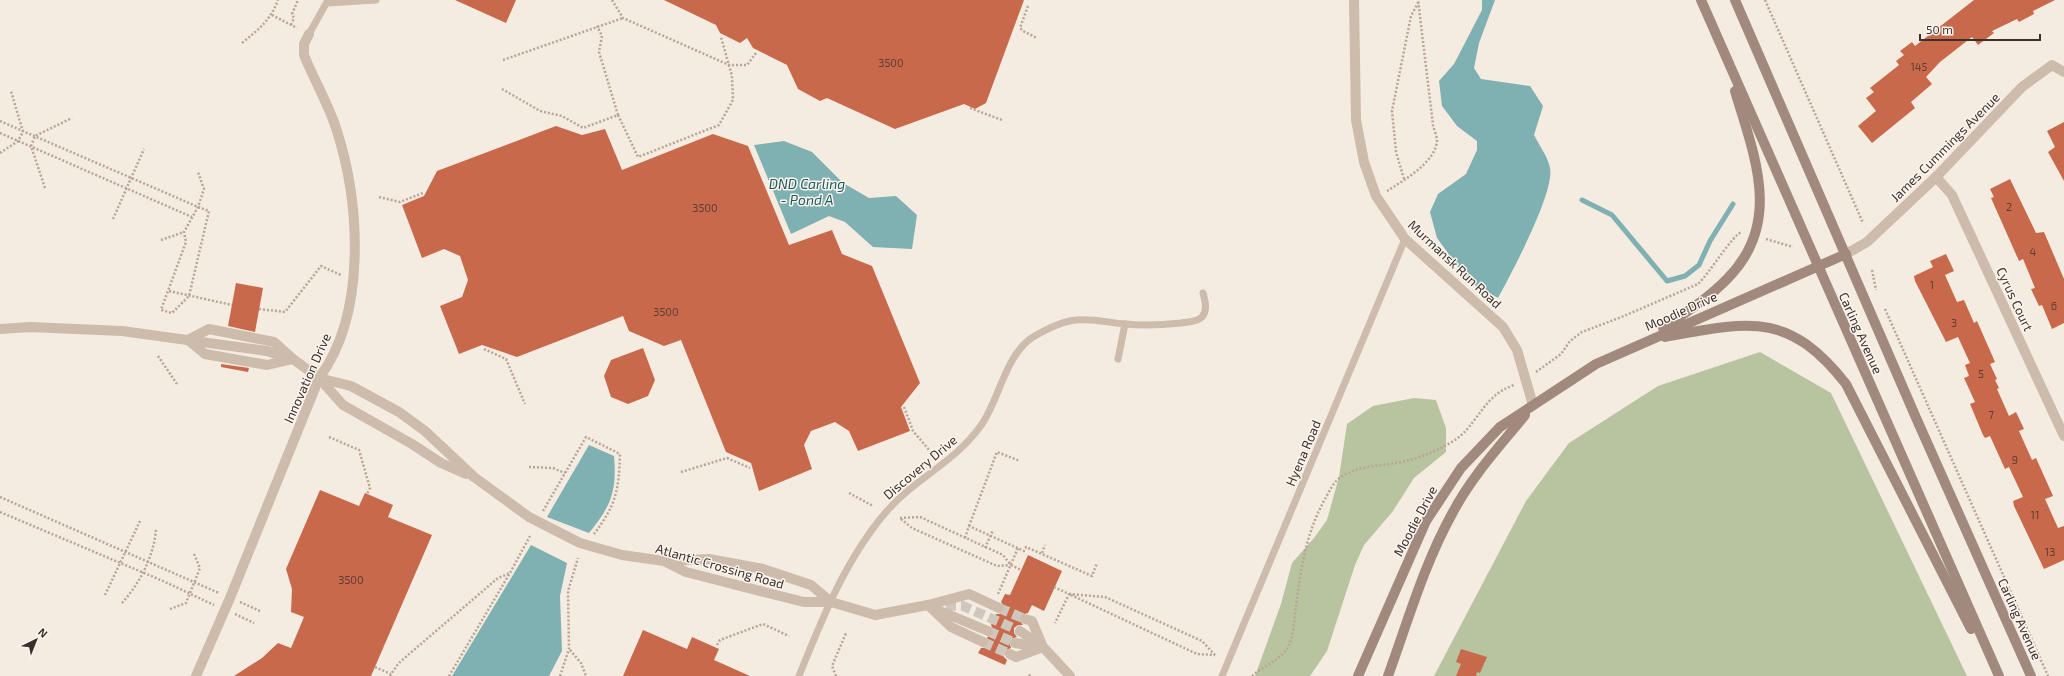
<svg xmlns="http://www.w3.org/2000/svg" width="2064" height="676" font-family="'Exo 2',sans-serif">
	<rect width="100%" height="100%" fill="#f4ebe1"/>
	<g fill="#b8c4a0">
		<path d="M1760,352L1831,393L1967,676H1434L1526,501L1569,443L1658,386Z"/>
		<path d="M1414,398L1436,400L1446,428V452L1414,478L1393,511L1364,545L1355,565L1327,651L1310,676H1255L1281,604L1292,563L1314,538L1327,520L1339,477L1347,424L1373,406Z"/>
	</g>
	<g fill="#7fb0b2">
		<path d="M1482,0H1495L1479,43L1474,68L1481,79L1530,86L1543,106L1534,135C1539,145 1548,157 1550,168C1555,192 1511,274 1498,298L1469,282L1437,238L1430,212L1438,194L1466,174L1477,150V141L1457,126L1442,106L1439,81L1454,64L1482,10Z"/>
		<path d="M784,141L812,152L843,183L869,198L896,196L917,215L912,249L873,247L845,222L829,216L791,234L754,145Z"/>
		<path d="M589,445L614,456C617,491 611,506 589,533L547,517Z"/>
		<path d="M531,545L567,563L560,596L562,651L549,676H452Z"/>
	</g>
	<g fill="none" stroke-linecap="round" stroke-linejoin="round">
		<path stroke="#7fb0b2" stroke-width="5" d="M1582,200L1612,215L1667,281L1685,276L1699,265L1710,241L1733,204"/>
	</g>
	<g fill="#c8694b">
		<path d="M455,0H516L506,23Z"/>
		<path d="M664,0H1024L986,103L975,109L964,104L895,129L827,98L820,101L798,89L787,65L753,48L747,38L740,43L720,33L716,25Z"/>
		<path d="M1974,0H2055L2033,11L2034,14L2019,22L2017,19L1992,31L1994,33L1978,45L1972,37L1940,62L1926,77L1932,84L1911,102L1915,108L1872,143L1858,126L1876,111L1866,98L1874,92L1870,88L1899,65L1896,61L1904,55L1900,51L1912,42L1915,46Z"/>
		<path d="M2064,122V181L2048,152L2055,147L2047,131Z"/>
		<path d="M556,126L582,135L605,129L622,170L713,134L748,146L789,245L832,230L842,254L872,266L920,383L901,407L910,431L858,451L849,431L835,422L811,431L804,445L812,469L759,491L751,463L726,452L681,340L664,346L629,331L623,316L517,357L482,345L459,354L440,306L462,297L468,280L460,256L444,249L422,258L402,205L424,196L437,171Z"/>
		<path d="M2010,179L2036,233L2044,232L2064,279V323L2052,329L2042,305L2039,306L2031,289L2035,288L2023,259L2019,261L1991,198L1994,197L1990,189Z"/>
		<path d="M1946,254L1954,271L1945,275L1957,302L1964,300L1974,323L1977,321L1995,362L1990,364L1997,379L1995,380L1999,388L1997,389L2009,416L2016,412L2024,429L2019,431L2032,460L2036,458L2053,496L2045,499L2058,528L2064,526V560L2044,569L2014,506L2013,501L2023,497L2009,467L2005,469L1990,436L1985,438L1983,435L1970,404L1975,402L1964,378L1969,376L1965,365L1970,363L1958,337L1946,342L1915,281L1914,276L1933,267L1930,261Z"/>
		<path d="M236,283L263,288L255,332L228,326Z"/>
		<path d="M643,348L655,380L648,396L628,404L611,397L604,376L611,360Z"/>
		<path d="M221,364L249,368L248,372L221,367Z"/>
		<path d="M320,490L359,506L365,493L393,505L388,517L432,535L371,676H234L262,658L278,643L291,648L304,617L291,612L292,589L286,569Z"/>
		<path d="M1028,555L1062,571L1044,611L1032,605L1028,613L1020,615L1019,620L1023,625H1018L1014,628V633L1017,637L1010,639L1009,642L1011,648L1004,651V657L1007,660L1005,665L978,653L981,648H984L989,645L987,637L992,636L994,631L991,625L996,614H1000L1005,611V607L1001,602L1005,594L1010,595Z"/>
		<path d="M643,630L687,649L692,637L719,649L714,660L750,676H623Z"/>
		<path d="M1461,649L1487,657L1480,673L1477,672L1476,676H1456L1461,664L1456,662Z"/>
	</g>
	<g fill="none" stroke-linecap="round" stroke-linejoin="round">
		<g stroke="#cfc6bd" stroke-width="10" stroke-dasharray="10 5" stroke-linecap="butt">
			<path d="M931,605L963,606L1020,631"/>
			<path d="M999,608L1025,619"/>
			<path d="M988,631L1015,643"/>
			<path d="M983,642L1010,654"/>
		</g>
		<g stroke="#b9a596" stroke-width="2.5" stroke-dasharray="2 2" stroke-linecap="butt">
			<path d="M612,0L623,18L729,65H747L756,53"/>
			<path d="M1765,0L1863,223"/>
			<path d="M1028,6L1020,28L1023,31L1037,38"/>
			<path d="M272,15L297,28"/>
			<path d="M291,25L294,18L292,14L298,0"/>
			<path d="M242,43C259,29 270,21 278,0"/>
			<path d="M503,60L623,18"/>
			<path d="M502,89L540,111L562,116L583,128L618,115L599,52L602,36L597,26"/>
			<path d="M970,108L1002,120"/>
			<path d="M618,115L638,157L719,125L733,100L732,76L721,37"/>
			<path d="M0,121C66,150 132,178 198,207L209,211L189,296L172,313L161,310L186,242L184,232L198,207L204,189L198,172"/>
			<path d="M0,133L192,217"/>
			<path d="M0,153L18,141L23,132L11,91"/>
			<path d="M1404,179L1396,152L1392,111L1411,16L1418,3"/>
			<path d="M45,188L31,146L35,136L72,118"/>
			<path d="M1387,191C1404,180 1435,163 1437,141C1437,136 1434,130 1433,125L1418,0"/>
			<path d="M379,197L400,202L423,193"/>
			<path d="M113,219L144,149"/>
			<path d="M1766,239L1793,247"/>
			<path d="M161,240L184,232"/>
			<path d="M1872,270L1876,290"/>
			<path d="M169,291L232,305"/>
			<path d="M259,309L285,312L321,266L341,275"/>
			<path d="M1885,309L2048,676"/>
			<path d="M484,349L506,359L525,404"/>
			<path d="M158,356L177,384"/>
			<path d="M1536,372L1561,354L1570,341L1582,332L1624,316L1698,284C1709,274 1733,234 1742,232"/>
			<path d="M904,407L913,431L935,457"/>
			<path d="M329,437L359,450L370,488L367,494"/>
			<path d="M529,467L553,468L565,473"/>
			<path d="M681,472L727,458L750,468"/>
			<path d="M849,493L873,506"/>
			<path d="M0,497L219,593"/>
			<path d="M543,511L586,437L620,454C619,490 616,505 594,534"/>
			<path d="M0,512L163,581L214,605"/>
			<path d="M900,518L920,517L1003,555L1011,565L1021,570"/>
			<path d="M901,519L912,528L997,566L1010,565"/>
			<path d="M969,526L997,452L1020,461"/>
			<path d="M965,538L969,526L1024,551L1026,547L1092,576L1097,563"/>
			<path d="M985,548L993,530"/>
			<path d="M1042,553L1045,545"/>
			<path d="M1054,587L1069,594L1055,623"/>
			<path d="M998,594L1018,548"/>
			<path d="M1069,594L1105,597L1202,641L1215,655"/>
			<path d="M105,595L140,521"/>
			<path d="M1071,595L1197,654L1215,655"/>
			<path d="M240,602L260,611"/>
			<path d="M122,603C140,583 154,556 156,529"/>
			<path d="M170,609L186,603L200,568L194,554"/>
			<path d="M235,614L254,623"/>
			<path d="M717,645L720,640L763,624L789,636"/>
			<path d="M570,650L581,663L586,676"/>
			<path d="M375,667L391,674"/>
			<path d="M390,676L398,664L408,655L498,578L510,573"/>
			<path d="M449,676L510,573L530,536"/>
			<path d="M560,676L569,649L568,591L578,558"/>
			<path d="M836,676L832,666L846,633"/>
			<path d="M1029,676L1031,673"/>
			<path d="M1252,676C1264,665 1282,660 1289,645C1294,635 1294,618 1296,606C1301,568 1306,533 1325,499C1329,492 1334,481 1341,477C1357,466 1378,466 1396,463C1416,459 1433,453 1450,443C1477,429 1481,396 1514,385"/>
		</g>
		<g stroke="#cdbbac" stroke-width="7">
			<path d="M327,3L376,0"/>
			<path d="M309,34L328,0"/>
			<path d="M1118,359L1125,324"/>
			<path d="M799,676C822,619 845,560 886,512C915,478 955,463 982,424C999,399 1006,354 1033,337C1045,330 1062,321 1076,320C1093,318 1109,323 1125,324C1144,326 1163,325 1181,323C1188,322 1197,322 1202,317C1208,310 1205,301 1203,293"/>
			<path d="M1222,676L1405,239"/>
		</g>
		<g stroke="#cdbbac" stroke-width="10">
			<path d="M1354,0L1356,120L1364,162L1376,196L1405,239L1503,327L1517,350L1533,405"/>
			<path d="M1936,177L1952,195L2064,436"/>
			<path d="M1846,254L1867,242L1936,177L2022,87L2052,65L2064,72"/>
			<path d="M0,329L30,327L122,331L267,351L291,359"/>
			<path d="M188,340L209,329L274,342L293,359L319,378L343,405L412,444L441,463L466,474"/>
			<path d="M188,340L205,354L267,365L293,359"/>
			<path d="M319,378L351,386L399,412L425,431L474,477L529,517L580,543L622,555L664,561L686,572L768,593L804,602H831L875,615L928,605L969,594L999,608"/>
			<path d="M666,561L709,559L763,569L811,585L831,602"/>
			<path d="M928,605L951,627L983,642"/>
			<path d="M933,608L988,631"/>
			<path d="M1025,619L1032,621L1042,645"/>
			<path d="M1020,631L1043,647L1070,676"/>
			<path d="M1015,643L1039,647"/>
			<path d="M1010,654L1016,657L1043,647"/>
			<path d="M196,676L230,598L319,378C367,314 360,204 337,131C329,105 314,80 304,55V44L309,34"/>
		</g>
		<g stroke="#a18a7d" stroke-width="10">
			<path d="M1701,0L1999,676"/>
			<path d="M1735,0L1917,420L2031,676"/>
			<path d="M1663,328C1685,313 1709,298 1728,278C1783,222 1754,155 1735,91"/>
			<path d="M1665,337C1748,322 1788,310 1846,384L1971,629"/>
			<path d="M1358,676L1426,521L1461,468L1500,427L1596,364L1846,254"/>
			<path d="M1388,676C1408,621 1424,564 1453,512C1472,476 1500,446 1525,415"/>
		</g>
	</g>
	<g text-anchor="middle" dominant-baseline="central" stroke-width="3" stroke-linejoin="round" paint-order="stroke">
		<g font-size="11" fill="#5e3e33">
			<text x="891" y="62">3500</text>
			<text x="1919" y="66">145</text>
			<text x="2009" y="206">2</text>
			<text x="705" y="207">3500</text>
			<text x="2033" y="251">4</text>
			<text x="1932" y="284">1</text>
			<text x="2054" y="305">6</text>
			<text x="666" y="311">3500</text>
			<text x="1954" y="322">3</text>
			<text x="1981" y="373">5</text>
			<text x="1991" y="414">7</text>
			<text x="2015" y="459">9</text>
			<text x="2035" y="514">11</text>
			<text x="2050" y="551">13</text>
			<text x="351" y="579">3500</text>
		</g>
		<g font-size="13" fill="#3b302b" stroke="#fbf5ee">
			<text transform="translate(1945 147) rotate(-45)">James Cummings Avenue</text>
			<text transform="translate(1455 264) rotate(43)">Murmansk Run Road</text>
			<text transform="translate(2015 299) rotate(65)">Cyrus Court</text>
			<text transform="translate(1681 311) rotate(-24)">Moodie Drive</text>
			<text transform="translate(1861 333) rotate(66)">Carling Avenue</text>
			<text transform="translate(307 378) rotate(-66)">Innovation Drive</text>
			<text transform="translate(1303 453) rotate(-67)">Hyena Road</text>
			<text transform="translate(920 467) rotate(-40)">Discovery Drive</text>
			<text transform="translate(1415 521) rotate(-62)">Moodie Drive</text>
			<text transform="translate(720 566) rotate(16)">Atlantic Crossing Road</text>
			<text transform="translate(2020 619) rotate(66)">Carling Avenue</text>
		</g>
		<g font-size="14" font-style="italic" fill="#1f5a5e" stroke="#fbf5ee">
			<text x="807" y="183">DND Carling<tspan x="807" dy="16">- Pond A</tspan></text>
		</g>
	</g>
	<g transform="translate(36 640) rotate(43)" stroke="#fbf5ee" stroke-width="3" paint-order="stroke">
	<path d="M0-3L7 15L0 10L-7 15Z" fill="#3b302b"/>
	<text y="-6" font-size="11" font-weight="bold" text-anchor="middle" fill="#3b302b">N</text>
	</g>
	<path d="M1920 34v6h120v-6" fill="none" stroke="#3b302b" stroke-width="2"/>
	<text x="1926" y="34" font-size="12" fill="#3b302b" stroke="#fbf5ee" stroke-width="3" paint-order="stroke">50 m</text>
</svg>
